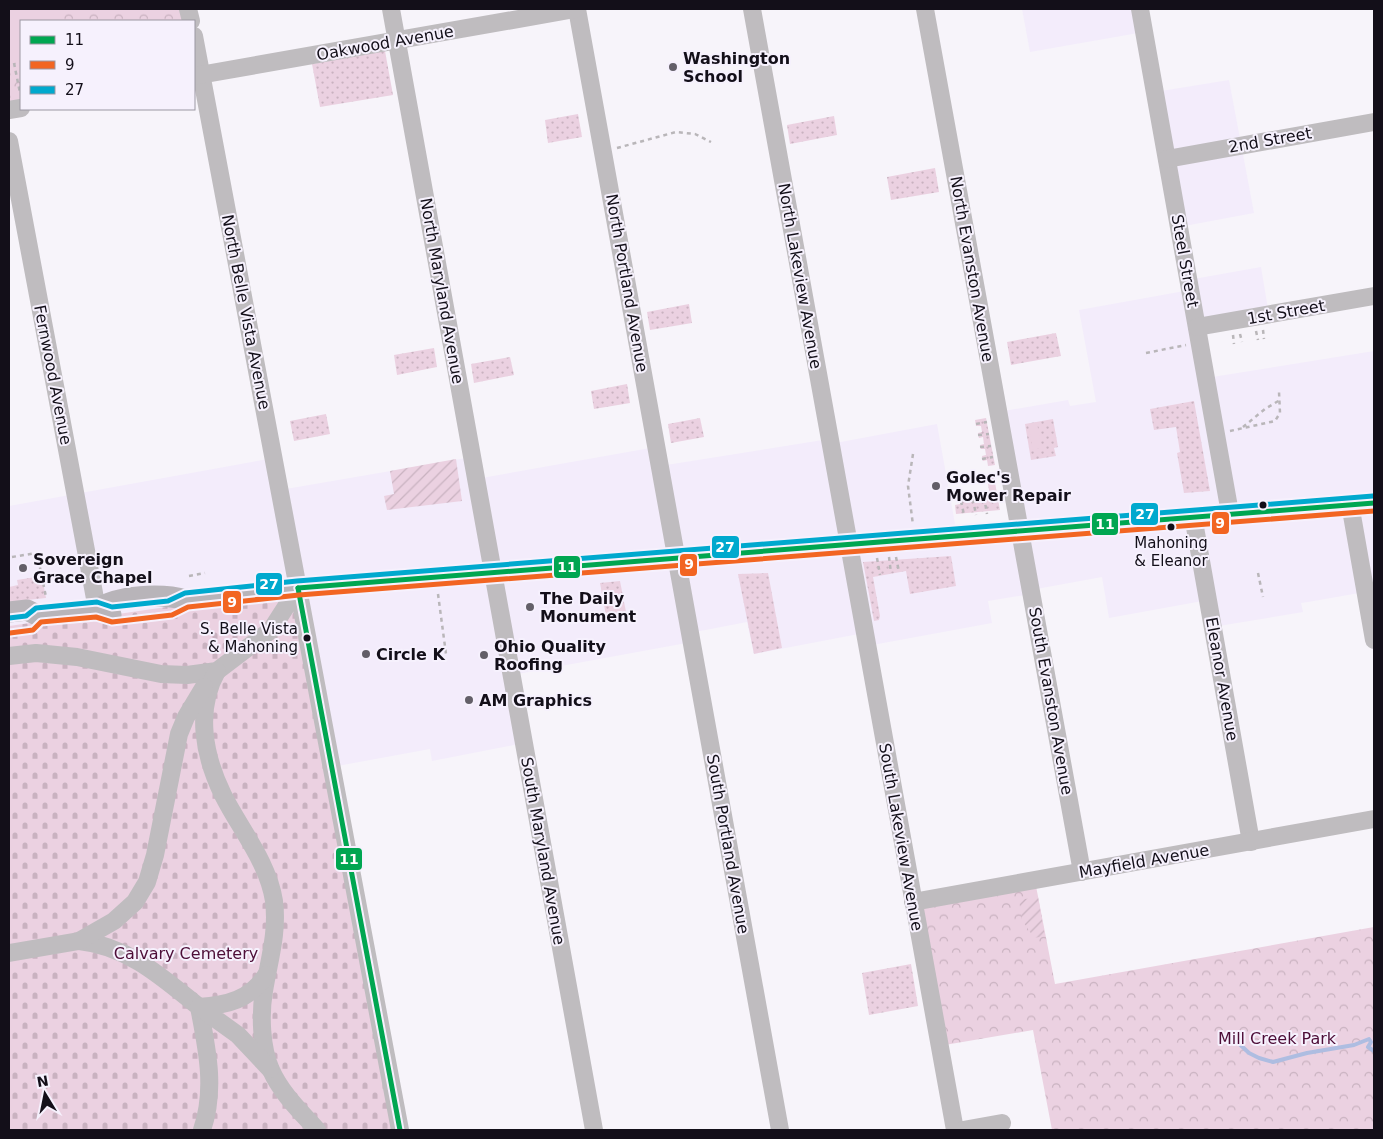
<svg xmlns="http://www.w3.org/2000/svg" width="1383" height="1139" font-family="'DejaVu Sans',sans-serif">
	<defs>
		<pattern id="grass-dots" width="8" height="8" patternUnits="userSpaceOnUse" patternTransform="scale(1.25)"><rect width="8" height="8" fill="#ebd1e1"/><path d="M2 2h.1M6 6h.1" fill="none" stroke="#c9b2c0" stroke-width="1.8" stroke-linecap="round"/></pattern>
		<pattern id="cemetery-stones" width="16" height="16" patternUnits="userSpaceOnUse" patternTransform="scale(1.25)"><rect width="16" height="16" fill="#ebd1e1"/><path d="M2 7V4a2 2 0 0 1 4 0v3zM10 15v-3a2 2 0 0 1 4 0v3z" fill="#c9b2c0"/></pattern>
		<pattern id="park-crowns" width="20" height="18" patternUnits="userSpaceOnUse" patternTransform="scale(1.25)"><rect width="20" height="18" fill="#ebd1e1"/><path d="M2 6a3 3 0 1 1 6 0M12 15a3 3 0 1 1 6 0" fill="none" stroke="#c9b2c0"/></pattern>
		<pattern id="garden-furrows" width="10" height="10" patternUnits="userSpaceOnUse" patternTransform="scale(1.25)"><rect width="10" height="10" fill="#ebd1e1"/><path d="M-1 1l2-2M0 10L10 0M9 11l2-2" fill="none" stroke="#c9b2c0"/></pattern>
	</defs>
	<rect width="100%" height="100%" fill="#f7f4fa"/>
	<g fill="#f3ecfb">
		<path d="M1022,9H1140L1144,32L1030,52Z"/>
		<path d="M1229,80L1254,213L1179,227L1155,92Z"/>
		<path d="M1261,267L1269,315L1197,327L1206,378L1374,351V599L1365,592L1308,602L1301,603L1303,612L1213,627L1208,600L1109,618L1102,577L1031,590V594L988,601L992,623L867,646L864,633L754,654L747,622L690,633L692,642L512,675L524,743L432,761L430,749L332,767L170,608L9,626V506L274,458L280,490L472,457L476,479L656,447L660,466L829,439L830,444L937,424L957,535L1019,530L998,412L1068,400L1070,406L1096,402L1079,310L1190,290L1188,280Z"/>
	</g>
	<g fill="url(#grass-dots)">
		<path d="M385,51L393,95L320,107L312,64Z"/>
		<path d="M578,114L582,137L548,143L545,120Z"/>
		<path d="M834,116L837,135L790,144L787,125Z"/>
		<path d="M935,168L939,192L891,200L887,177Z"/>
		<path d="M689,304L692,323L650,330L647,312Z"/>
		<path d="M1056,333L1061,356L1011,365L1007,342Z"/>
		<path d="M434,348L437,367L397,375L394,355Z"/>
		<path d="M510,357L514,375L474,383L471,364Z"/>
		<path d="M627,384L630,403L594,409L591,391Z"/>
		<path d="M1194,401L1210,491L1184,493L1177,453L1180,452L1176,427L1154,430L1150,409Z"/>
		<path d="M326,414L330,434L294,441L290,421Z"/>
		<path d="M700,418L704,437L671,443L668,424Z"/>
		<path d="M986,418L995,465L988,466L987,460L983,461L982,456L986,455L985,449H981L980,445L984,444L983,437L979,438L978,433L982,432L981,426H976L975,420Z"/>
		<path d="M1053,419L1058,447L1054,448L1056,456L1031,460L1025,424Z"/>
		<path d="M994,477L1000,510L956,514L955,505L960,504V501L965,500L966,503L972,502L971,499L983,500V497L990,496L987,478Z"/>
		<path d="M951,556L956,586L910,594L906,571L873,577L880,616L879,620L874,621L863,562Z"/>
		<path d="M768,573L782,648L754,654L738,574Z"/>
		<path d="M42,576L46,598L9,602V587L18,585L17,580Z"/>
		<path d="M620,581L626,612L606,616L600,583Z"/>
		<path d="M911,964L918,1006L869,1015L862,973Z"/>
	</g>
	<path fill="url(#cemetery-stones)" d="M298,588L400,1130H9V626L30,623L37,615H111Z"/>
	<g fill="url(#park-crowns)">
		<path d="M9,9H188L191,21H21V108L9,110Z"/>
		<path d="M1035,881L1055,984L1374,927V1130H1052L1033,1030L939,1046L913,902Z"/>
	</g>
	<g fill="url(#garden-furrows)">
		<path d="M456,459L462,501L387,510L384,496L394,494L390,471Z"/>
		<path d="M1038,897L1045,936L1034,938L1022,920L1019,900Z"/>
	</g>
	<g fill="#ebd1e1">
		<path d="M9,9H53L55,21H21V62L9,64Z"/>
		<path d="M1037,422L1041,448L1033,450L1028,424Z"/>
	</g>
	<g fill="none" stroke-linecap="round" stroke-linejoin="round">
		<path stroke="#aebde1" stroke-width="4" d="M1232,1037L1249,1053L1259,1058L1273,1062L1307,1053L1354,1045L1369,1039L1371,1042L1368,1047L1374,1051"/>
		<g stroke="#b9b6b9" stroke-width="2.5" stroke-dasharray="4 4" stroke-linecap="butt">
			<path d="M14,63L20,93"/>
			<path d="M617,148L676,132L695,134L711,142"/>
			<path d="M1263,330L1264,339"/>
			<path d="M1256,331L1258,340"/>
			<path d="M1240,334L1242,342"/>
			<path d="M1233,335L1234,344"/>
			<path d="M1146,353L1186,345"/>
			<path d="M976,424L987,422"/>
			<path d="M1243,427L1265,409L1280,400"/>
			<path d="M1230,431L1275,421L1280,413L1279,392"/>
			<path d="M978,435L989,434"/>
			<path d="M980,447L991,446"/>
			<path d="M913,454L908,486L913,525"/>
			<path d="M982,459L993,457"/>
			<path d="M984,497L987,514"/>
			<path d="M973,499L976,515"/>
			<path d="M961,501L964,515"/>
			<path d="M12,557L37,553L46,597"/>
			<path d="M889,557L891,573"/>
			<path d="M896,557L899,572"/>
			<path d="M877,558L880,575"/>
			<path d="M1258,573L1263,597"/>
			<path d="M189,576L205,573"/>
			<path d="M438,594L446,654"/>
		</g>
		<g stroke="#bfbcbf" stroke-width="18">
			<path d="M188,9L191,21"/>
			<path d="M391,9L594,1130"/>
			<path d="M577,9L780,1130"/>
			<path d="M752,9L955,1130"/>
			<path d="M925,9L1082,872"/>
			<path d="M1140,9L1230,513"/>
			<path d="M194,36L400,1130"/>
			<path d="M194,76L575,9"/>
			<path d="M9,110L21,108"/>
			<path d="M9,141L97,609"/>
			<path d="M1167,159L1374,122"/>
			<path d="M1197,327L1374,296"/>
			<path d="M1350,504L1374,640"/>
			<path d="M1193,516L1251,842"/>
			<path d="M9,656L36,653L77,657L161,674L187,675L217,671L271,630L298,588"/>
			<path d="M217,671C195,710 204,756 223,795C240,829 268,862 274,901C278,933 269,960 264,991C260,1014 261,1048 271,1070C281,1093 301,1112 317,1130"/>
			<path d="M913,902L1374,819"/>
			<path d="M79,941C128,946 162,977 199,1007C207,1049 216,1089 202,1130"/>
			<path d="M9,953L79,941L114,921L135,902L147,882L155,855L179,734L186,717L204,687"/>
			<path d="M266,975C250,1000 227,1005 199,1007L238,1035L270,1069"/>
			<path d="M963,1130L1002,1123"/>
		</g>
		<g stroke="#b8b4b9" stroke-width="21">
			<path d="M97,609C118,595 162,593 186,600L298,588L1374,503"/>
			<path d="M9,612L27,610L37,615L97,609L111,615"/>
		</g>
		<g stroke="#f6f1fd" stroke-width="9">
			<g id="bus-1">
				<path d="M298,588L1374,503"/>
				<path d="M298,588L400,1130"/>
			</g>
		</g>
		<g stroke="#f6f1fd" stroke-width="9">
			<path id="bus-2" d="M10,633L33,630L41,622L96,617L112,622L172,615L188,607L299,595L1374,511"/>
		</g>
		<g stroke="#f6f1fd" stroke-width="9">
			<path id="bus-3" d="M9,618L26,616L36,608L97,602L112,607L168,601L185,593L297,581L1373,496"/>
		</g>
		<use href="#bus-1" stroke="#00a651" stroke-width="5"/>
		<use href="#bus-2" stroke="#f26522" stroke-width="5"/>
		<use href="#bus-3" stroke="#00a9ce" stroke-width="5"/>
	</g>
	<g fill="#635f68" stroke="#f6f1fd" stroke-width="2">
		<circle cx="673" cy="67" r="5"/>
		<circle cx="936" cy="486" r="5"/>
		<circle cx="23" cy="568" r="5"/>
		<circle cx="530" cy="607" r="5"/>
		<circle cx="366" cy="654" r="5"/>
		<circle cx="484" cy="655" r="5"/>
		<circle cx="469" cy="700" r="5"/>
	</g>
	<g fill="#130f19" stroke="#f6f1fd" stroke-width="2">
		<circle cx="1263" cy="505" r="4.5"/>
		<circle cx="1171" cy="527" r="4.5"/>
		<circle cx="307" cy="638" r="4.5"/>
	</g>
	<g text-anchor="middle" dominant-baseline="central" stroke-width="4" stroke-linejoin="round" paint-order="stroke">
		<g font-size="15" fill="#130f19" stroke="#f6f1fd">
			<text x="1171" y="543">Mahoning<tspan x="1171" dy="18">&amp; Eleanor</tspan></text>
			<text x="298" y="629" text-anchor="end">S. Belle Vista<tspan x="298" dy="18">&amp; Mahoning</tspan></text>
		</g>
		<g font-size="16" fill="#130f19" stroke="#f6f1fd">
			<text transform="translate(385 43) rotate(-10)">Oakwood Avenue</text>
			<text transform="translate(1270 140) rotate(-10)">2nd Street</text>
			<text transform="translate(1185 261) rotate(80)">Steel Street</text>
			<text transform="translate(972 269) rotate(80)">North Evanston Avenue</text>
			<text transform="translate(800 276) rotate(80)">North Lakeview Avenue</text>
			<text transform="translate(627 283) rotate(80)">North Portland Avenue</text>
			<text transform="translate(442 291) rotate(80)">North Maryland Avenue</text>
			<text transform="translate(246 312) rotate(79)">North Belle Vista Avenue</text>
			<text transform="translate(1286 312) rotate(-10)">1st Street</text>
			<text transform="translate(53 375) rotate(79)">Fernwood Avenue</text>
			<text transform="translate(1222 679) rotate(80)">Eleanor Avenue</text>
			<text transform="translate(1051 701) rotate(80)">South Evanston Avenue</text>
			<text transform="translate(901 837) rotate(80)">South Lakeview Avenue</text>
			<text transform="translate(728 844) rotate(80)">South Portland Avenue</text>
			<text transform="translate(543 851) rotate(80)">South Maryland Avenue</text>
			<text transform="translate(1144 861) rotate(-10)">Mayfield Avenue</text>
		</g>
		<g font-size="16" font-weight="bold" fill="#130f19" stroke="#f6f1fd" text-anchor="start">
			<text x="683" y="58">Washington<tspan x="683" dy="18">School</tspan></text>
			<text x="946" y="477">Golec's<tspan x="946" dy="18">Mower Repair</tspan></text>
			<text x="33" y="559">Sovereign<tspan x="33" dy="18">Grace Chapel</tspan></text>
			<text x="540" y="598">The Daily<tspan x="540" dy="18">Monument</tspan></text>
			<text x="494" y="646">Ohio Quality<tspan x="494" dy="18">Roofing</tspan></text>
			<text x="376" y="654">Circle K</text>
			<text x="479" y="700">AM Graphics</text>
		</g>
		<g font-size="16" fill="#4d0d37" stroke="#f6f1fd">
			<text x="186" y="953">Calvary Cemetery</text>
			<text x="1277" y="1038">Mill Creek Park</text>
		</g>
	</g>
	<g stroke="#f6f1fd" stroke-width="2">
		<rect x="1130" y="502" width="29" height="24" rx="5" fill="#00a9ce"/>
		<rect x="1211" y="511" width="19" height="24" rx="5" fill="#f26522"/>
		<rect x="1091" y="512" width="28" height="24" rx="5" fill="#00a651"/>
		<rect x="711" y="535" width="29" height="24" rx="5" fill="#00a9ce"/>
		<rect x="679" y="553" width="19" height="24" rx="5" fill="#f26522"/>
		<rect x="553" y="555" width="28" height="24" rx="5" fill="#00a651"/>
		<rect x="255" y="572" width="28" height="24" rx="5" fill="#00a9ce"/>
		<rect x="222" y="590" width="20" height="24" rx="5" fill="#f26522"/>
		<rect x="335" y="847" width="28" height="24" rx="5" fill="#00a651"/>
	</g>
	<g font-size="14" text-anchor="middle" font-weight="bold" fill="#fff">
		<text x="1145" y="519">27</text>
		<text x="1220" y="528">9</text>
		<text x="1105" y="529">11</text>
		<text x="725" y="552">27</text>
		<text x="689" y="569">9</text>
		<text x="567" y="572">11</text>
		<text x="269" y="589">27</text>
		<text x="232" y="607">9</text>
		<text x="349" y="864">11</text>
	</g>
	<rect width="1383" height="1139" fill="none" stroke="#130f19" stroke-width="20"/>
	<rect x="20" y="20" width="175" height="90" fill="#f6f1fd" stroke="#9b97a2"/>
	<rect x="30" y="36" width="25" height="8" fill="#00a651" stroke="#9b97a2"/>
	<text x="65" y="45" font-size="15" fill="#130f19">11</text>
	<rect x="30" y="61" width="25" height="8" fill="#f26522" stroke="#9b97a2"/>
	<text x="65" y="70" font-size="15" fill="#130f19">9</text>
	<rect x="30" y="86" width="25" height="8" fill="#00a9ce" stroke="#9b97a2"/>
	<text x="65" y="95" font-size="15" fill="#130f19">27</text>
	<g transform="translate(45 1094) rotate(350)" stroke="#f6f1fd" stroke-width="4" paint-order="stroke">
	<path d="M0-4L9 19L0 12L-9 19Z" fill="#130f19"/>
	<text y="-8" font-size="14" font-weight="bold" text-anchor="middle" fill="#130f19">N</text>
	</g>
</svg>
